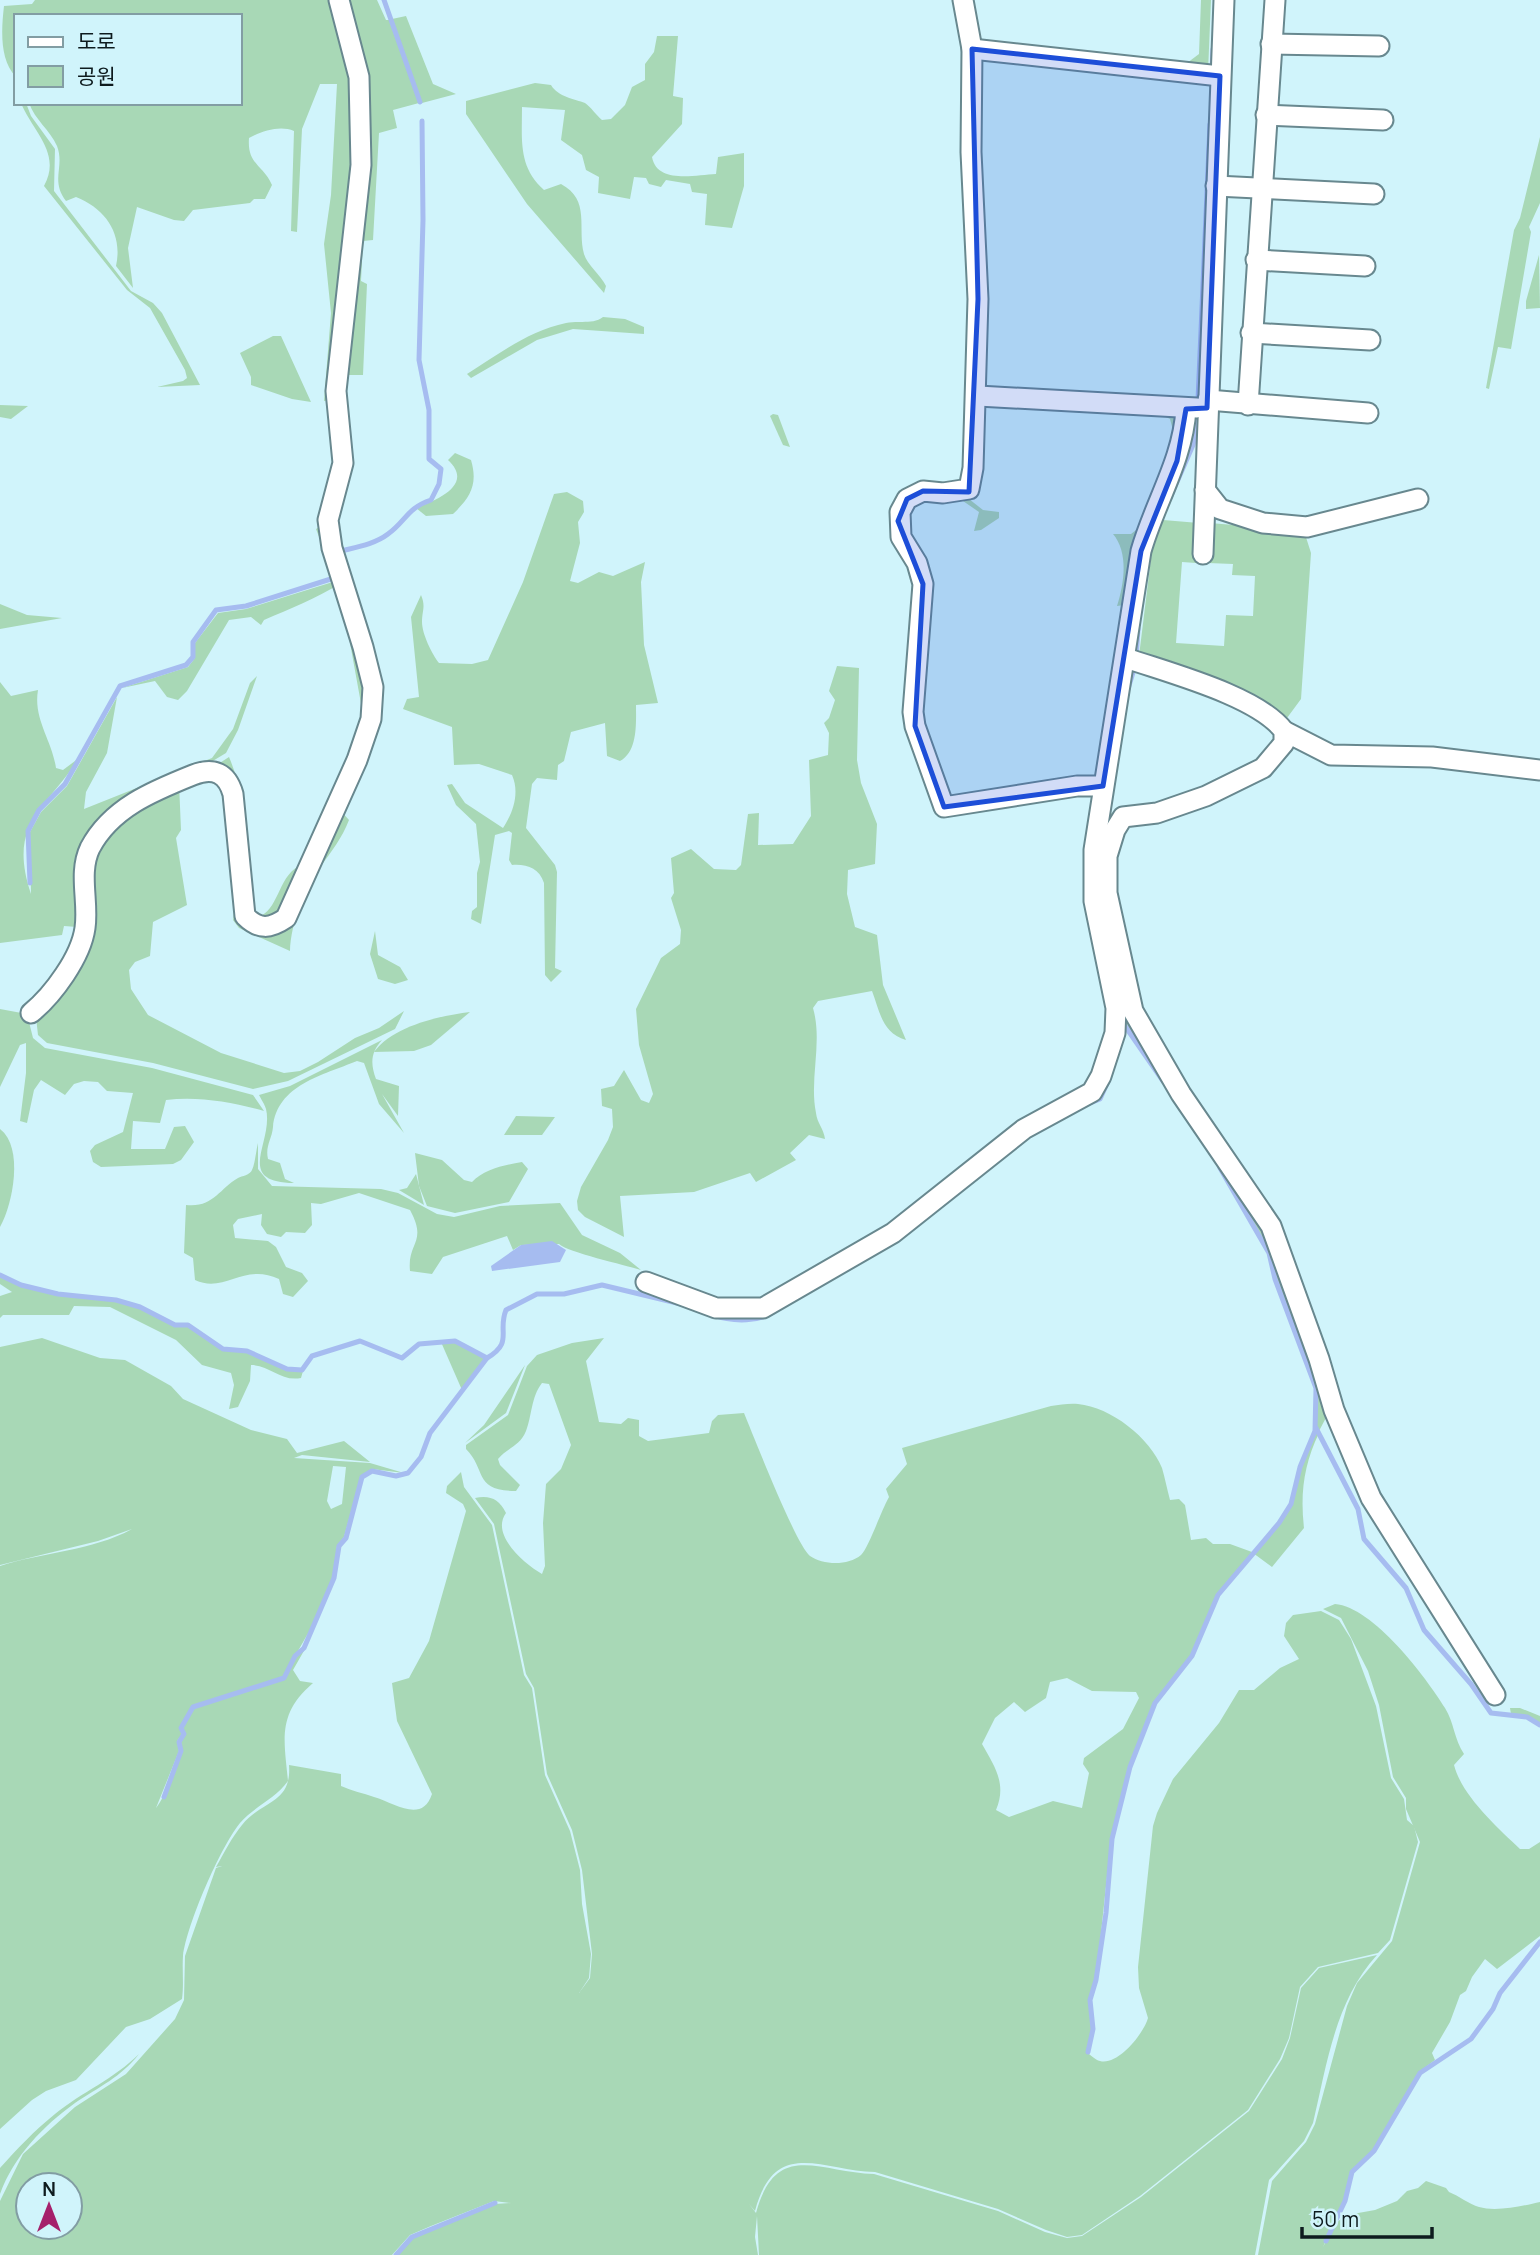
<svg xmlns="http://www.w3.org/2000/svg" width="1540" height="2255" font-family="Manrope,'Noto Sans KR',sans-serif">
	<rect width="100%" height="100%" fill="#d0f4fb"/>
	<g fill="#a8d8b6" fill-rule="evenodd">
		<path d="M35,0H335L358,117L334,399L324,401L331,313L324,244L331,195L337,84H320L302,129L297,232L291,231L294,131C280,125 262,131 249,138C247,165 263,164 272,185L265,199H254L250,203L193,210L184,221L174,220L137,207L128,248L133,288L116,266C123,234 106,209 76,197L66,201C50,180 65,167 57,146C50,130 35,120 29,103H240V16H16V77C0,60 1,32 4,6L32,4Z"/>
		<path d="M342,0H377L386,20H389L419,103L393,110L397,128L379,133L373,240L363,241L361,281L367,284L363,375H340L363,165Z"/>
		<path d="M1201,0H1211L1208,72L1179,69L1199,54Z"/>
		<path d="M406,16L433,84L456,94L422,103L392,19Z"/>
		<path d="M657,36H678L673,96L683,98L682,124L652,157C657,184 694,175 716,174L718,157L744,153V186L732,228L705,225L707,194L692,192L690,184L666,180L661,187L649,184L646,178L634,177L630,199L598,193L599,177L586,170L582,155L561,140L565,110L522,107C522,140 518,167 544,190L561,184C591,200 577,228 584,254C587,265 601,275 606,286L604,293L527,204L466,114V101L535,83L551,85C558,97 575,99 585,103C591,107 596,115 602,120L611,119L625,105L632,87L645,80V64L654,52Z"/>
		<path d="M21,103H26L31,116L55,149L54,191L131,291L153,303L162,313L200,385L157,387L183,381L187,378L185,370L150,308L127,290L44,186C62,153 33,132 21,103Z"/>
		<path d="M1540,137V203L1529,227L1531,232L1511,349L1498,347L1489,389L1486,388L1514,230L1520,218Z"/>
		<path d="M1539,255L1540,308L1526,309V301Z"/>
		<path d="M603,317L625,319L644,327V334L573,329L537,340L471,378L467,374C499,354 528,331 566,323C578,320 593,325 603,317Z"/>
		<path d="M273,336H281L311,402L292,399L251,385V377L240,353Z"/>
		<path d="M0,405L28,406L11,419L0,417Z"/>
		<path d="M1165,412L1182,418L1124,605L1117,606C1124,584 1129,553 1113,534H1131L1140,527L1174,434L1170,419L1162,415Z"/>
		<path d="M773,414L778,415L790,447L783,445L770,416Z"/>
		<path d="M455,453L471,460C478,484 471,497 453,514L426,516L416,508C436,500 475,485 448,460Z"/>
		<path d="M567,492L583,501L584,512L578,522L580,543L570,581L578,583L599,572L613,576L645,562L641,582L644,645L658,703L636,705C636,723 638,751 620,761L607,756L605,723L571,732L564,761L558,765L557,780L537,778L532,784L526,828L555,865L557,872L555,968L562,971L551,982L545,975L544,883C539,868 527,864 512,865L509,860L512,833L509,831L495,835L481,924L471,919L472,911L477,907V873L480,862L476,824L456,805L447,785L452,784L465,803L503,828C513,813 520,793 512,775L479,764L454,765L452,727L403,709L407,699L419,697L411,617L421,595C426,607 422,610 422,622C422,634 432,654 439,663L472,664L488,660L523,582L554,494Z"/>
		<path d="M969,499L983,510L999,512V518L981,530L974,531L979,512L963,501Z"/>
		<path d="M1163,520L1199,523L1196,563L1182,562L1176,643L1224,646L1226,615L1253,616L1255,576L1232,575L1233,564L1208,563L1210,523L1304,531L1311,553L1301,699L1287,718L1249,695L1139,656L1154,534Z"/>
		<path d="M326,523L340,584C316,598 290,609 264,620L261,625L251,617L229,620L187,691L178,700L167,697L155,681L122,688L188,667L195,658V643L218,613L246,609L336,581L316,529Z"/>
		<path d="M342,589L360,647L367,718L284,916L255,922L239,815L212,768L229,757C250,806 246,861 256,913L261,916C280,906 279,873 302,865C324,815 353,764 362,709L346,621L335,593Z"/>
		<path d="M0,604L27,615L62,618L0,629Z"/>
		<path d="M837,666L859,668L857,760L861,783L877,824L875,864L848,870L847,894L855,927L877,935L883,985L906,1040C882,1033 880,1012 872,991L818,1001L813,1008C823,1043 809,1078 816,1113C817,1123 824,1129 825,1139L809,1135L790,1153L796,1160L756,1182L750,1173L694,1192L620,1196L624,1237L585,1217L578,1210L577,1201L581,1187L608,1140L613,1127L612,1109L602,1106L601,1089L614,1086L624,1070L641,1100L649,1103L653,1094L639,1045L636,1009L661,958L680,944L681,930L671,898L674,893L671,858L691,849L714,869L736,870L741,865L748,814L759,813L758,845L793,844L811,816L809,760L828,755L829,733L824,723L829,718L835,700L829,691Z"/>
		<path d="M257,676L238,730L226,753L98,830L78,941L49,981L67,955L77,927L64,926L62,935L0,943V682L11,696L38,690C33,719 52,740 56,768L63,770L79,758C46,810 7,822 31,894L30,832L41,812L67,786L117,697L107,753L86,792L84,809L212,758L233,729L250,683Z"/>
		<path d="M179,783L181,830L176,838L187,905L153,922L150,956L135,962L129,970L131,989L148,1015L221,1053L284,1073L300,1071L318,1062L355,1038L379,1028L404,1011L395,1029L288,1081L253,1089L153,1063L47,1043L38,1035L36,1017L74,962L87,872L103,833Z"/>
		<path d="M339,809L349,820C342,838 332,851 320,867C304,890 291,923 290,951L239,928L233,920L236,899L274,930Z"/>
		<path d="M1109,813L1133,815L1106,856L1132,1011L1270,1227L1329,1412L1319,1431L1316,1426V1388L1276,1279L1270,1253L1209,1148L1126,1026V1012L1100,874Z"/>
		<path d="M375,931L378,955L400,967L408,980L395,984L378,979L370,954Z"/>
		<path d="M0,1009L27,1014L33,1038L45,1048L152,1068L253,1095L264,1111C232,1102 198,1096 166,1100L160,1123L133,1121L131,1149H165L174,1127L185,1126L194,1142L181,1160L173,1164L101,1167L93,1162L90,1151L95,1145L123,1132L133,1093L107,1091L98,1082L84,1081L74,1084L65,1095L41,1080L34,1090L27,1123L20,1121L26,1073V1043L20,1045L0,1087Z"/>
		<path d="M470,1012L431,1045L414,1051L374,1052C393,1026 439,1016 470,1012Z"/>
		<path d="M382,1040C371,1052 370,1063 376,1079L399,1086L398,1116L382,1094L404,1133L379,1104L364,1063L357,1061C323,1075 277,1085 273,1127C272,1139 265,1146 268,1159L280,1163L285,1179L294,1183C233,1182 274,1142 266,1109C265,1105 261,1099 259,1095L290,1086Z"/>
		<path d="M516,1116L555,1117L542,1135H504Z"/>
		<path d="M0,1129C24,1147 13,1204 0,1227Z"/>
		<path d="M258,1143V1169L272,1186L381,1189L398,1193L437,1214L454,1217L500,1206L560,1203L582,1235L620,1253L641,1270C625,1265 567,1252 559,1244L521,1245L513,1250L507,1236L443,1257L432,1274L410,1271C407,1242 428,1243 410,1210L359,1193L321,1204L311,1203L312,1225L305,1233L286,1232L281,1237L267,1234L261,1225L262,1214L238,1219L233,1225L235,1238L268,1241L276,1247L286,1267L302,1273L308,1281L293,1297L283,1294L279,1279C244,1262 225,1294 195,1280L193,1258L184,1253L186,1205C213,1208 219,1189 238,1178C242,1176 250,1175 252,1170C255,1164 256,1151 258,1143Z"/>
		<path d="M415,1153L442,1160L464,1180L472,1182C484,1169 505,1165 522,1162L528,1169L509,1202L455,1213L427,1206L419,1186Z"/>
		<path d="M416,1174L424,1205L399,1190L407,1188Z"/>
		<path d="M0,1276L21,1286L58,1295L116,1301L140,1308L174,1325L188,1326L222,1350L247,1352L287,1370L303,1371L301,1378C281,1382 270,1365 251,1365L250,1381L238,1407L229,1409L234,1385L231,1373L202,1365L176,1340L110,1307L74,1306L69,1315H3L0,1318V1296L12,1292L0,1284Z"/>
		<path d="M42,1338L100,1358L125,1360L171,1386L183,1399L251,1430L287,1439L297,1453L344,1441L370,1462L302,1455L294,1458L370,1463L404,1473L372,1469L361,1476L344,1537L337,1546L333,1578L318,1616L283,1677L192,1706L180,1728L182,1734L177,1741L179,1751L156,1808C166,1795 183,1757 180,1742L185,1734L182,1728L194,1708L285,1679L296,1657L305,1649L293,1670L300,1681L313,1683C277,1714 284,1739 288,1781C275,1799 255,1806 240,1823C220,1848 187,1924 183,1956C182,1970 184,1984 182,1999L150,2019L126,2027L76,2080L46,2091L32,2100L0,2129V1566C43,1552 92,1551 132,1529L98,1541L0,1565V1347ZM333,1466L346,1467L342,1504L331,1509L327,1501Z"/>
		<path d="M604,1338L586,1361L599,1422L621,1424L628,1418L639,1420V1436L648,1441L709,1433L712,1421L718,1415L744,1413C754,1437 796,1545 810,1556C823,1565 848,1566 861,1555C869,1547 881,1511 889,1497L886,1489L907,1464L902,1448L1051,1406C1060,1405 1069,1403 1078,1404C1111,1407 1150,1438 1162,1468C1165,1478 1167,1489 1170,1500L1179,1499L1185,1505L1191,1540L1206,1538L1213,1544H1230L1252,1552L1218,1595L1191,1655L1154,1703L1129,1767L1111,1839L1096,1980L1089,2000L1093,2029L1087,2053C1090,2054 1095,2060 1100,2061C1118,2066 1144,2033 1148,2018L1139,1988L1138,1967L1153,1826L1157,1813L1173,1779L1219,1723L1239,1690H1254L1280,1668L1299,1659L1284,1636L1286,1623L1293,1615L1321,1611L1339,1620L1351,1639L1376,1706L1391,1778L1404,1799L1407,1820L1414,1826L1418,1842L1390,1940L1378,1953L1318,1967L1300,1987L1289,2038L1280,2059L1248,2110L1140,2196L1082,2235L1067,2237L1046,2230L998,2209L875,2172C822,2171 775,2136 755,2211L749,2204L756,2213C776,2139 820,2173 874,2174L998,2211L1045,2232L1067,2238L1082,2236L1141,2197L1249,2111L1282,2059L1290,2038L1301,1988L1319,1968L1377,1955C1335,2001 1327,2064 1313,2123L1304,2141L1269,2180L1255,2255H759L757,2216L755,2237L758,2255H398L413,2238L432,2229L495,2204L511,2203L494,2201L431,2226L410,2235L392,2255H0V2201L23,2154L75,2107L126,2074L175,2019L184,2000L185,1956L216,1868L222,1866L216,1867C224,1853 232,1837 242,1825C262,1800 292,1804 289,1765L341,1774V1786C352,1791 363,1793 374,1797C395,1803 422,1824 432,1794L397,1721L392,1683L409,1678L429,1641L466,1511L463,1504L446,1493L447,1486L461,1472L464,1487L492,1525L524,1675L532,1688L545,1775L570,1831L580,1870L582,1904L591,1954L589,1978L579,1993L590,1978L592,1954L582,1870L572,1830L547,1774L534,1688L526,1674L494,1524L475,1498C490,1495 499,1499 506,1513C490,1535 525,1564 542,1574L545,1566L543,1523L546,1484L561,1469L571,1445L549,1384L542,1383C531,1397 532,1416 526,1431C520,1446 507,1448 498,1459L500,1465L520,1485L516,1491C473,1491 487,1470 466,1449V1445L508,1415L527,1366L537,1355L572,1343ZM1067,1678L1092,1691L1136,1692L1139,1698L1123,1729L1084,1758L1083,1764L1089,1773L1082,1808L1053,1801L1009,1817L996,1810C1007,1784 995,1767 982,1744L995,1718L1014,1702L1025,1712L1046,1698L1050,1682ZM70,2185V2227H28V2185Z"/>
		<path d="M441,1342H455L485,1358L462,1390Z"/>
		<path d="M525,1365L506,1413L465,1443L484,1425Z"/>
		<path d="M1316,1431L1319,1433C1304,1464 1300,1493 1304,1528L1272,1567L1253,1553L1279,1524L1292,1504L1301,1467Z"/>
		<path d="M1335,1604C1373,1607 1426,1677 1445,1708C1454,1722 1454,1739 1464,1754L1454,1765C1462,1796 1497,1827 1520,1849H1529L1540,1842V1936L1497,1969L1485,1959L1472,1977L1466,1991L1460,1995L1450,2022L1432,2053L1435,2060L1419,2072L1373,2150L1351,2172L1344,2201L1323,2247L1337,2222L1347,2215L1375,2210L1397,2201L1407,2191L1418,2188L1426,2181L1446,2188L1449,2192C1459,2196 1469,2204 1479,2207C1496,2212 1523,2206 1540,2202V2255H1258L1272,2181L1306,2142L1315,2124L1347,2006L1357,1983L1392,1941L1420,1842L1406,1809V1798L1393,1777L1379,1705L1368,1671L1341,1618L1323,1609Z"/>
		<path d="M1510,1708H1520L1540,1716V1723L1527,1716L1511,1714Z"/>
		<path d="M139,2054C121,2077 99,2087 75,2103C43,2126 14,2156 0,2194V2168C17,2149 35,2130 55,2114C82,2092 114,2079 139,2054Z"/>
	</g>
	<path fill="#a6bcf0" d="M552,1241L566,1250L560,1262L492,1271L491,1266L521,1245Z"/>
	<g fill="none" stroke-linecap="round" stroke-linejoin="round">
		<g stroke="#a6bcf0" stroke-width="5">
			<path d="M384,0L420,102"/>
			<path d="M1212,70L1213,49"/>
			<path d="M1198,400L1210,124"/>
			<path d="M1170,498L1193,445L1199,417"/>
			<path d="M341,551C357,547 375,544 388,534C406,521 407,508 431,500L439,484L441,469L429,459V410L419,360L423,220L422,121"/>
			<path d="M1136,657L1138,629"/>
			<path d="M1128,689L1134,669"/>
			<path d="M30,883L28,831L39,810L65,784L120,686L186,665L193,657V642L216,610L246,606L334,578"/>
			<path d="M1125,1026L1163,1081"/>
			<path d="M1090,1103L1100,1099L1109,1079"/>
			<path d="M0,1275L21,1285L58,1294L116,1300L140,1307L175,1325H188L223,1349L247,1351L287,1369L302,1370L312,1356L360,1341L402,1358L419,1344L455,1341L487,1358"/>
			<path d="M713,1315C732,1322 762,1323 777,1309"/>
			<path d="M1316,1428L1358,1509L1364,1539L1406,1588L1424,1630L1471,1684L1491,1713L1527,1717L1540,1725"/>
			<path d="M164,1797L181,1751L179,1742L184,1734L181,1728L193,1707L284,1678L295,1656L304,1648L334,1578L339,1546L346,1538L362,1477L372,1471L396,1476L408,1473L421,1457L430,1433L487,1358C514,1342 497,1332 506,1310L537,1294H564L602,1285L681,1304"/>
			<path d="M1088,2052L1093,2029L1090,2000L1096,1980L1106,1913L1112,1839L1130,1767L1155,1703L1192,1656L1218,1595L1279,1523L1291,1504L1300,1467L1315,1431L1316,1388L1275,1279L1269,1253L1220,1168"/>
			<path d="M1326,2241L1345,2201L1352,2172L1374,2151L1420,2073L1471,2039L1493,2009L1500,1993L1540,1942"/>
			<path d="M396,2255L412,2237L495,2203"/>
		</g>
		<g stroke="#68888f" stroke-width="23">
			<g id="minor">
				<path d="M963,0L972,49L971,152L978,299L973,468L969,489L943,493L923,491L907,499L900,512L901,537L917,563L923,584L913,712L915,726L944,807L1077,786H1103"/>
				<path d="M1271,44L1379,46"/>
				<path d="M972,49L1220,76"/>
				<path d="M1266,115L1383,120"/>
				<path d="M1216,186L1374,194"/>
				<path d="M1256,260L1365,266"/>
				<path d="M1251,333L1370,340"/>
				<path d="M978,396L1197,408"/>
				<path d="M1208,400L1368,413"/>
				<path d="M1248,405L1275,0"/>
				<path d="M1205,490L1220,509L1263,523L1307,527L1418,499"/>
				<path d="M1203,554L1224,0"/>
				<path d="M1126,658C1169,673 1258,696 1284,731V743L1263,768L1206,796L1157,813L1123,817L1115,830L1107,856V893L1133,1011L1181,1094L1271,1226L1319,1359L1334,1410L1371,1498L1495,1695"/>
				<path d="M1284,731L1331,755L1432,757L1540,770"/>
				<path d="M31,1013C53,995 81,957 85,928C89,902 78,873 90,848C111,808 153,791 193,775C214,767 227,773 233,794L245,916C259,930 270,929 286,918L357,760L371,719L373,687L363,647L332,548L328,520L343,463L336,391L361,165L359,77L339,0"/>
				<path d="M646,1282L716,1308H763L893,1233L1024,1129L1092,1092L1101,1076L1115,1033L1116,1008L1094,901V850L1141,551C1155,502 1183,460 1186,409"/>
			</g>
		</g>
		<use href="#minor" stroke="#fff" stroke-width="19"/>
	</g>
	<path fill="#1d4ed8" fill-opacity="0.2" stroke="#1d4ed8" stroke-width="5" stroke-linejoin="round" d="M972,49L1220,76L1207,408L1186,409L1177,461L1141,551L1103,786L944,807L915,726L923,584L898,521L907,499L923,491L969,492L978,299Z"/>
	<rect x="14" y="14" width="228" height="91" fill="#d0f4fb" stroke="#829da3" stroke-width="2"/>
	<rect x="28" y="37" width="35" height="10" fill="#ffffff" stroke="#829da3" stroke-width="2"/>
	<text x="77" y="49" font-size="21" fill="#0e1b1e">도로</text>
	<rect x="28" y="66" width="35" height="21" fill="#a8d8b6" stroke="#829da3" stroke-width="2"/>
	<text x="77" y="84" font-size="21" fill="#0e1b1e">공원</text>
	<g transform="translate(49 2206)"><circle r="33" fill="#d0f4fb" stroke="#829da3" stroke-width="2"/>
	<path d="M0-5L12 26L0 18L-12 26Z" fill="#a5206b"/>
	<text y="-10" font-size="19" font-weight="bold" text-anchor="middle" fill="#0e1b1e">N</text>
	</g>
	<path d="M1302 2227v10h130v-10" fill="none" stroke="#0e1b1e" stroke-width="3.5"/>
	<text x="1312" y="2227" font-size="21" fill="#0e1b1e" stroke="#d0f4fb" stroke-width="5" paint-order="stroke">50 m</text>
</svg>
